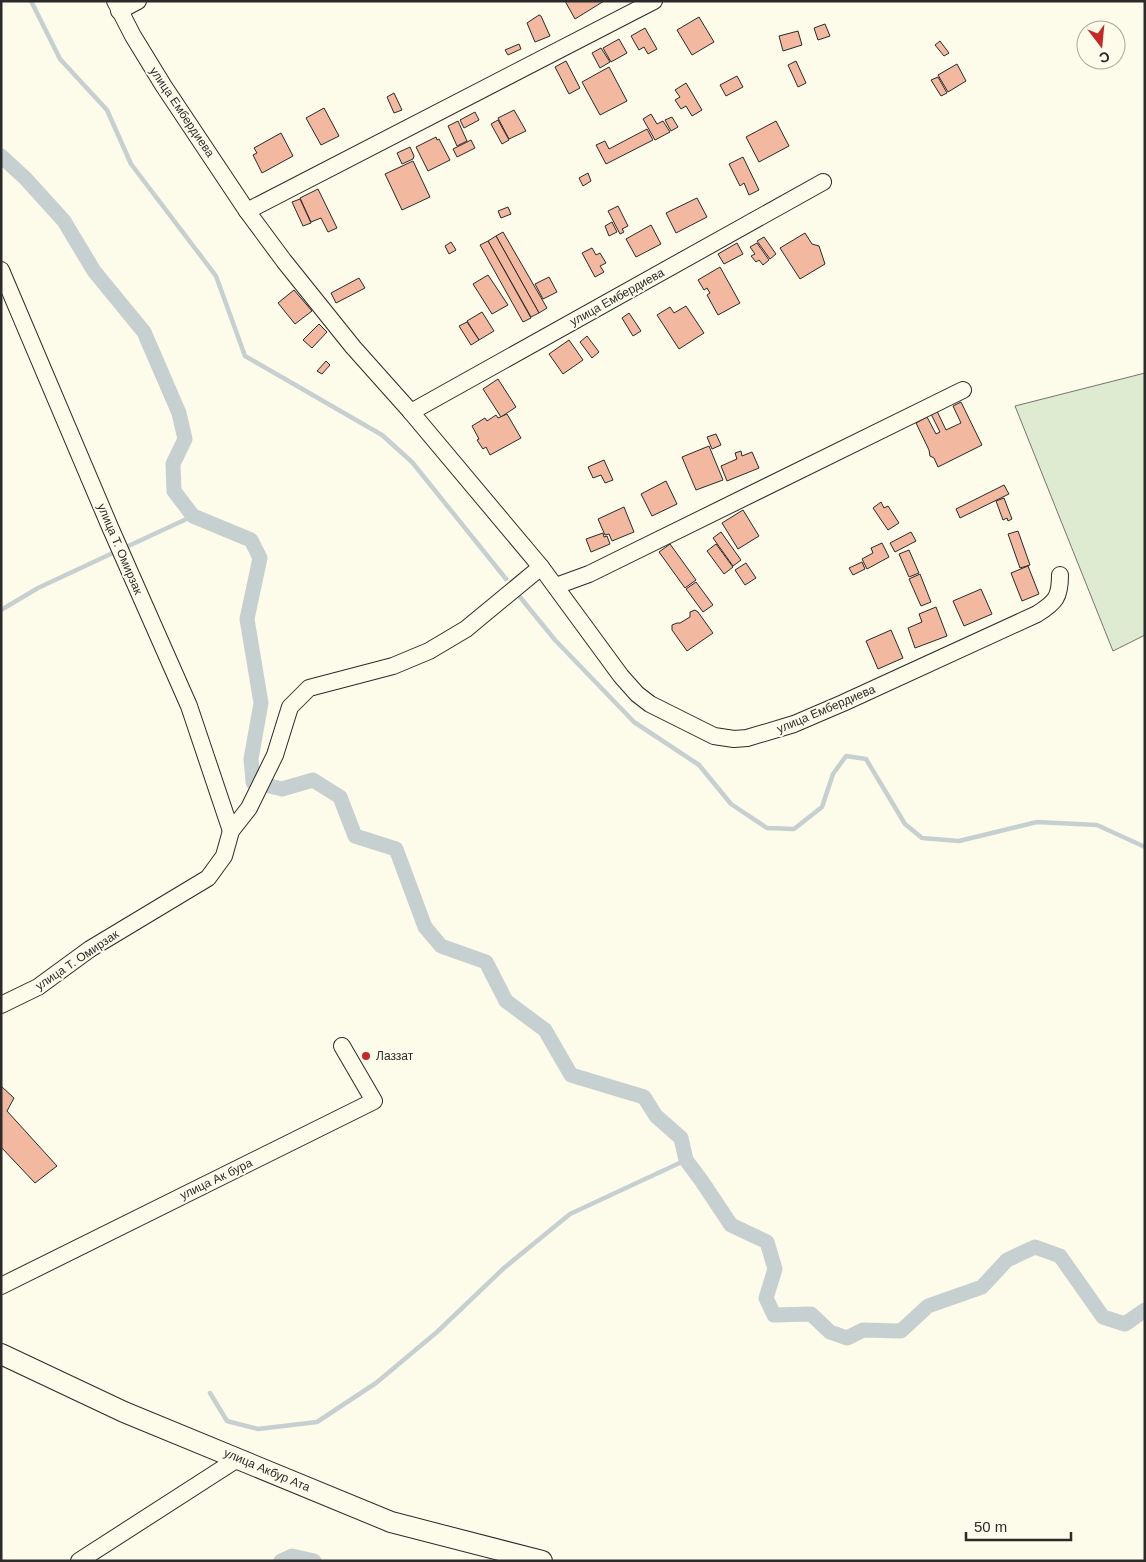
<svg xmlns="http://www.w3.org/2000/svg" width="1146" height="1562" font-family="Helvetica,sans-serif">
	<rect width="100%" height="100%" fill="#fdfbea"/>
	<path fill="#deebd1" stroke="#74746e" d="M1145,373V635L1113,651L1015,406Z"/>
	<g fill="none" stroke-linecap="round" stroke-linejoin="round">
		<g stroke="#c7d0d0" stroke-width="4.5">
			<path d="M31,1L60,59L107,110L131,164L216,276L245,356L382,435L412,462L506,579"/>
			<path d="M124,548L193,516"/>
			<path d="M520,597L555,640L634,722L699,765L731,804L767,828L794,829L822,807L833,774L846,756L866,759L905,824L922,838L959,841L1037,822L1097,825L1145,847"/>
			<path d="M1,610L38,588L117,551"/>
			<path d="M210,1393L227,1421L258,1429L317,1422L376,1383L437,1332L504,1268L570,1214L686,1160"/>
		</g>
		<g stroke="#c7d0d0" stroke-width="15">
			<path d="M1,156L25,178L64,221L94,271L144,332L179,413L185,439L173,464L174,491L193,516L251,540L260,558L247,619L261,703L251,759L253,782L282,789L313,780L340,797L355,836L396,849L425,927L441,946L486,962L506,1001L545,1030L571,1075L644,1097L656,1116L681,1138L686,1160L701,1180L731,1225L767,1242L775,1269L766,1298L774,1315L811,1314L830,1332L847,1338L863,1330L901,1331L928,1306L982,1287L1007,1260L1035,1247L1060,1256L1103,1317L1125,1324L1145,1310"/>
			<path d="M281,1561L292,1556L314,1561"/>
		</g>
	</g>
	<g fill="#f2b8a0" stroke="#2b2b2b">
		<path d="M565,1H604L575,19Z"/>
		<path d="M539,15L541,16L550,36L535,42L527,23Z"/>
		<path d="M699,17L714,42L692,55L677,30Z"/>
		<path d="M825,24L830,36L818,40L814,28Z"/>
		<path d="M645,28L657,49L648,54L644,47L639,50L631,36Z"/>
		<path d="M798,31L802,45L783,51L779,36Z"/>
		<path d="M619,39L627,53L611,62L603,48Z"/>
		<path d="M940,41L949,53L944,56L935,45Z"/>
		<path d="M519,44L521,49L508,55L505,50Z"/>
		<path d="M601,48L610,62L600,68L592,53Z"/>
		<path d="M566,61L580,88L569,94L555,67Z"/>
		<path d="M796,61L806,83L798,87L788,65Z"/>
		<path d="M957,64L966,81L948,92L938,75Z"/>
		<path d="M609,67L627,101L600,115L582,82Z"/>
		<path d="M737,76L743,87L726,96L720,85Z"/>
		<path d="M938,77L947,93L941,96L931,80Z"/>
		<path d="M686,83L702,110L692,116L686,106L681,109L675,100L680,97L675,90Z"/>
		<path d="M394,93L402,110L394,113L387,97Z"/>
		<path d="M324,108L339,136L321,145L306,118Z"/>
		<path d="M514,110L526,131L509,139L498,118Z"/>
		<path d="M475,112L479,120L464,128L460,120Z"/>
		<path d="M651,114L657,124L663,121L670,132L655,140L643,119Z"/>
		<path d="M672,117L678,127L671,131L665,120Z"/>
		<path d="M498,120L509,140L502,144L491,124Z"/>
		<path d="M458,121L467,141L457,146L448,126Z"/>
		<path d="M776,121L789,146L759,162L746,137Z"/>
		<path d="M647,129L653,140L606,164L596,145L605,141L609,149Z"/>
		<path d="M281,133L293,156L262,173L253,155L257,153L254,148Z"/>
		<path d="M436,137L437,140L439,139L450,160L428,171L416,147Z"/>
		<path d="M471,140L475,148L457,157L453,149Z"/>
		<path d="M410,147L414,156L413,159L402,164L397,153Z"/>
		<path d="M743,157L759,190L749,195L744,183L740,186L729,164Z"/>
		<path d="M413,161L430,197L402,210L385,174Z"/>
		<path d="M588,173L591,181L583,186L579,178Z"/>
		<path d="M318,189L337,228L328,232L321,218L311,222L300,198Z"/>
		<path d="M697,198L707,217L676,233L666,213Z"/>
		<path d="M300,199L311,223L303,226L292,202Z"/>
		<path d="M618,206L628,226L622,229L624,232L620,234L608,211Z"/>
		<path d="M508,207L511,214L501,218L498,211Z"/>
		<path d="M612,222L617,232L609,236L605,226Z"/>
		<path d="M651,225L661,244L636,257L626,239Z"/>
		<path d="M503,232L547,308L539,313L496,236Z"/>
		<path d="M805,233L812,244L819,246L825,264L800,279L780,248Z"/>
		<path d="M496,236L539,313L531,317L488,241Z"/>
		<path d="M764,237L776,254L770,259L757,241Z"/>
		<path d="M488,241L531,318L523,322L480,245Z"/>
		<path d="M451,242L456,250L449,254L445,246Z"/>
		<path d="M737,243L743,254L724,264L718,254Z"/>
		<path d="M757,243L769,260L763,265L759,260L756,262L751,256L755,254L750,247Z"/>
		<path d="M592,248L596,255L600,253L606,263L600,266L604,272L595,277L582,253Z"/>
		<path d="M720,267L740,303L718,315L707,295L710,293L707,288L704,290L698,280Z"/>
		<path d="M488,275L508,305L492,314L473,284Z"/>
		<path d="M549,277L557,292L543,299L535,284Z"/>
		<path d="M359,278L365,288L336,303L331,293Z"/>
		<path d="M294,290L312,311L295,324L278,303Z"/>
		<path d="M686,306L704,333L679,349L657,315L670,307L674,313Z"/>
		<path d="M482,312L494,331L479,340L467,321Z"/>
		<path d="M629,313L641,331L633,336L622,318Z"/>
		<path d="M467,322L479,340L471,345L459,326Z"/>
		<path d="M319,324L327,332L312,348L303,340Z"/>
		<path d="M587,336L599,352L592,358L580,342Z"/>
		<path d="M569,340L583,360L563,374L549,354Z"/>
		<path d="M326,361L330,365L322,374L317,371Z"/>
		<path d="M498,379L516,407L501,417L483,389Z"/>
		<path d="M961,402L982,445L938,467L934,458L930,456L929,450L916,423L927,417L936,434L940,432L931,414L937,411L946,430L961,423L953,406Z"/>
		<path d="M507,414L521,438L490,455L486,447L483,449L477,440L479,439L472,426L485,418L487,421L496,415L498,418Z"/>
		<path d="M716,434L721,445L712,449L707,437Z"/>
		<path d="M709,446L723,480L696,490L682,457Z"/>
		<path d="M741,451L742,456L752,452L759,468L727,481L721,466L737,459L735,453Z"/>
		<path d="M604,460L613,480L605,483L601,475L593,478L588,467Z"/>
		<path d="M666,481L677,504L652,516L641,494Z"/>
		<path d="M1004,485L1009,494L960,518L956,509Z"/>
		<path d="M1004,498L1012,519L1008,521L1007,518L1003,520L996,501Z"/>
		<path d="M881,502L884,508L888,506L899,523L888,530L873,508Z"/>
		<path d="M624,507L634,532L612,541L609,534L605,535L598,519Z"/>
		<path d="M743,510L759,536L738,549L722,523Z"/>
		<path d="M1018,531L1030,565L1020,568L1008,534Z"/>
		<path d="M721,532L741,560L733,566L713,538Z"/>
		<path d="M911,532L916,541L895,552L890,543Z"/>
		<path d="M603,533L604,537L607,536L610,544L591,552L586,539Z"/>
		<path d="M882,543L889,557L867,569L862,559L873,553L871,548Z"/>
		<path d="M670,544L696,580L685,588L659,552Z"/>
		<path d="M716,544L733,567L724,574L707,551Z"/>
		<path d="M909,550L919,573L909,577L899,554Z"/>
		<path d="M862,562L865,569L853,575L849,568Z"/>
		<path d="M746,563L756,578L745,585L735,570Z"/>
		<path d="M1028,566L1039,594L1022,601L1011,573Z"/>
		<path d="M920,574L931,602L921,606L909,579Z"/>
		<path d="M696,582L713,605L703,612L686,589Z"/>
		<path d="M981,589L992,614L964,626L953,601Z"/>
		<path d="M936,607L947,636L915,648L908,628L922,622L919,614Z"/>
		<path d="M695,610L698,612L713,633L687,651L672,630V625L677,623H680L690,617V612Z"/>
		<path d="M891,630L903,658L878,669L866,641Z"/>
		<path d="M1,1086L14,1098L7,1111L57,1166L35,1183L1,1147Z"/>
	</g>
	<g fill="none" stroke-linecap="round" stroke-linejoin="round">
		<g stroke="#2b2b2b" stroke-width="18">
			<g id="minor">
				<path d="M115,1L133,36L163,85L247,211L284,261L353,347L411,412L541,567L621,676L637,694L650,704L714,736L734,739L747,738L794,724L843,703L1037,614C1056,602 1060,597 1060,575"/>
				<path d="M119,11L138,1"/>
				<path d="M247,211L654,1"/>
				<path d="M1,270L110,527L189,706L231,831"/>
				<path d="M411,412L823,182"/>
				<path d="M556,586L589,574L963,390"/>
				<path d="M1,1005L38,987L90,949L208,878L224,856L231,831L249,808L275,755L290,707L309,688L393,666L429,651L466,629L541,567"/>
				<path d="M1,1286L374,1101L342,1046"/>
				<path d="M79,1561L239,1458"/>
			</g>
		</g>
		<g stroke="#2b2b2b" stroke-width="22">
			<path id="major" d="M1,1354L124,1412L391,1522L542,1561"/>
		</g>
		<use href="#minor" stroke="#fdfbea" stroke-width="16"/>
		<use href="#major" stroke="#fdfbea" stroke-width="20"/>
	</g>
	<circle fill="#c62828" stroke="#fdfbea" stroke-width="2" cx="366" cy="1056" r="5"/>
	<g text-anchor="middle" dominant-baseline="central" stroke-width="4" stroke-linejoin="round" paint-order="stroke">
		<g font-size="12" fill="#2b2b2b" stroke="#fdfbea">
			<text transform="translate(182 112) rotate(56)">улица Ембердиева</text>
			<text transform="translate(617 297) rotate(-29)">улица Ембердиева</text>
			<text transform="translate(120 549) rotate(67)">улица Т. Омирзак</text>
			<text transform="translate(826 709) rotate(-23)">улица Ембердиева</text>
			<text transform="translate(77 960) rotate(-34)">улица Т. Омирзак</text>
			<text transform="translate(216 1179) rotate(-26)">улица Ак бура</text>
			<text transform="translate(267 1470) rotate(23)">улица Акбур Ата</text>
		</g>
		<g font-size="12" fill="#2b2b2b" stroke="#fdfbea" text-anchor="start">
			<text x="376" y="1056">Лаззат</text>
		</g>
	</g>
	<rect width="1146" height="1562" fill="none" stroke="#2b2b2b" stroke-width="5"/>
	<g transform="translate(1101 45) rotate(164)"><circle r="24" fill="#fdfbea" stroke="#a9a89e"/>
	<path d="M0-4L9 19L0 12L-9 19Z" fill="#c62828"/>
	<text y="-8" font-size="14" font-weight="bold" text-anchor="middle" fill="#2b2b2b">С</text>
	</g>
	<path d="M966 1532v8h105v-8" fill="none" stroke="#2b2b2b" stroke-width="2.5"/>
	<text x="974" y="1532" font-size="15" fill="#2b2b2b" stroke="#fdfbea" stroke-width="4" paint-order="stroke">50 m</text>
</svg>
